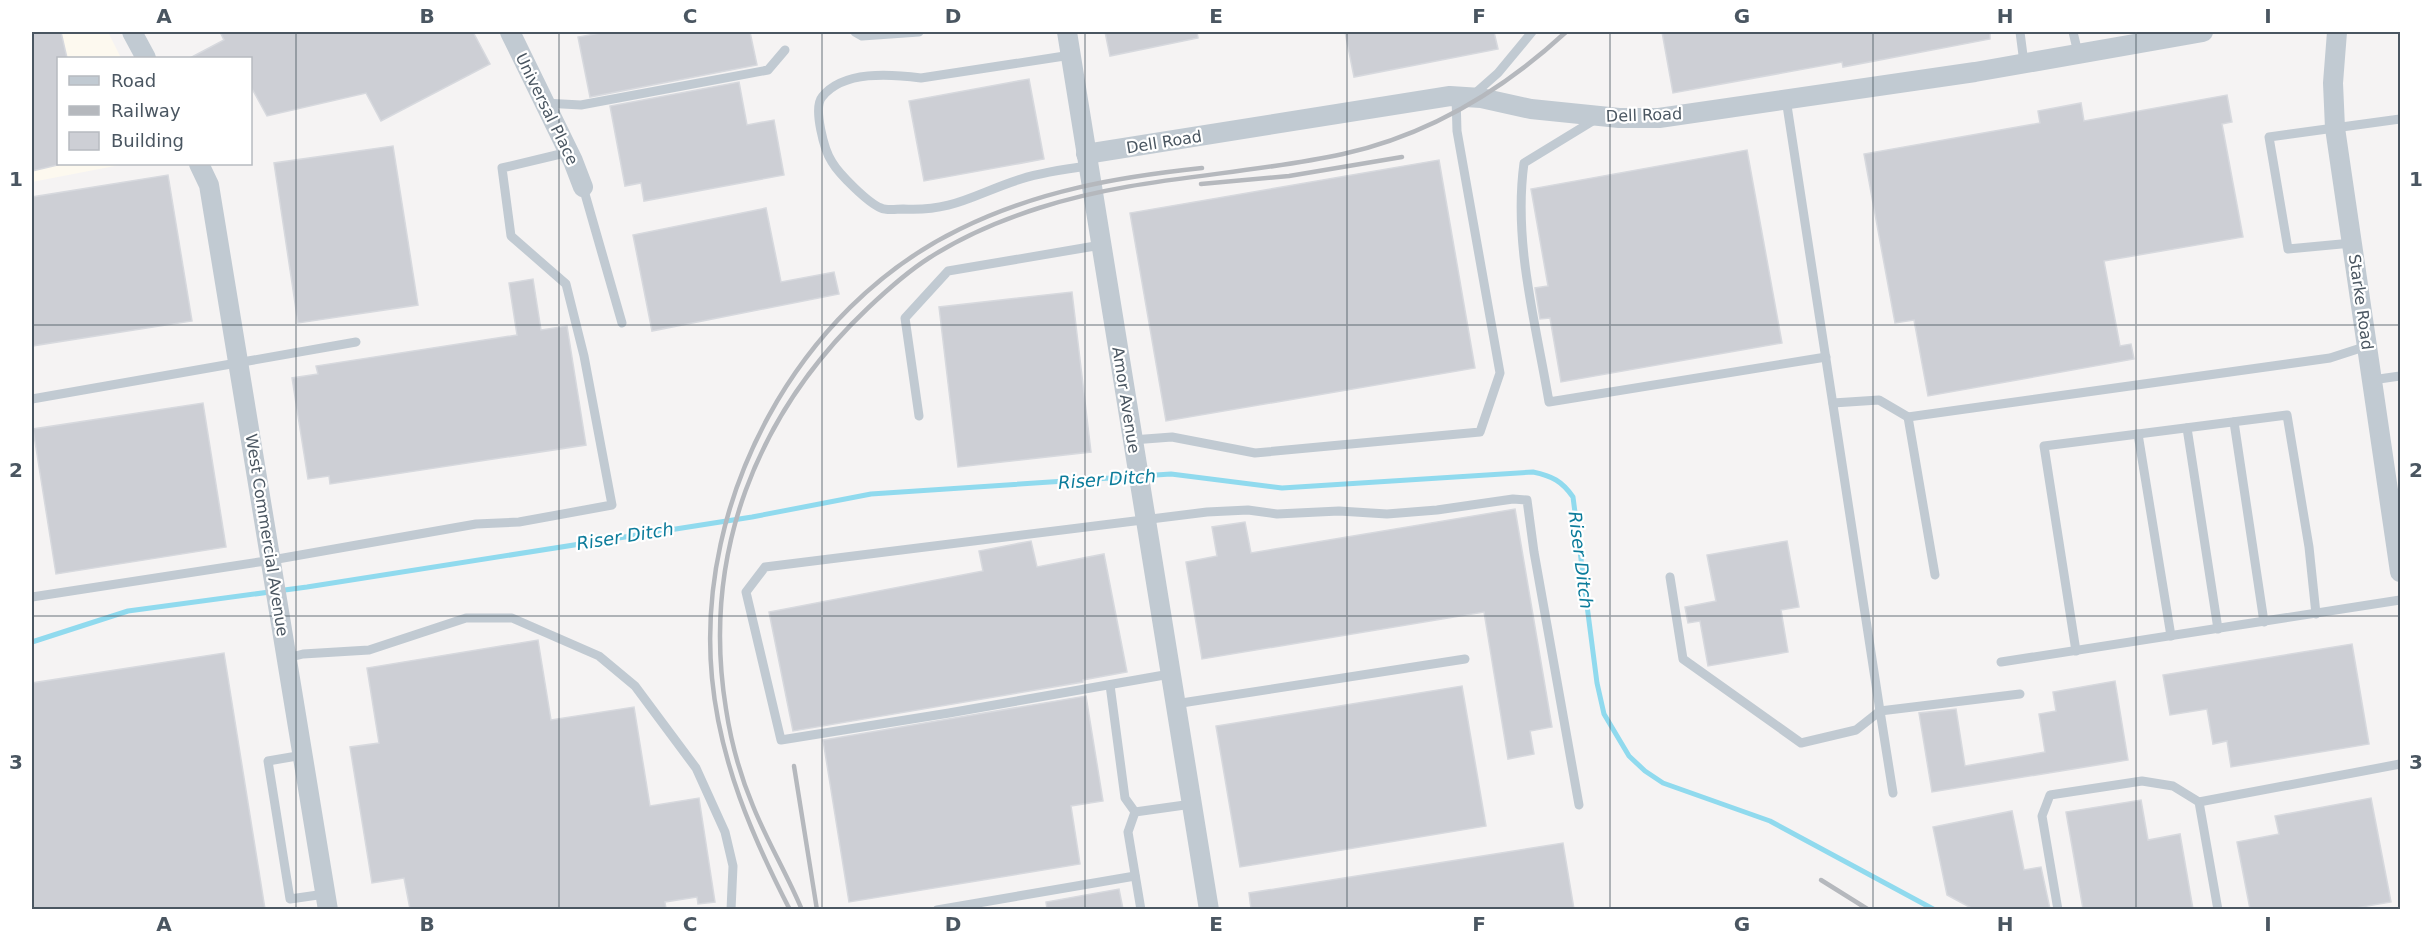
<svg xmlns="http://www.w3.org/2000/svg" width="2432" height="941" font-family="'DejaVu Sans',sans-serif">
	<rect width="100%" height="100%" fill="#f5f3f3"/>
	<path fill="#fdf9ef" d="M32,32H108L121,58H58V164H125L32,182Z"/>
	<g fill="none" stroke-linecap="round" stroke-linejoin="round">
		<path stroke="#90daee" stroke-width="5" d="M32,642L128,611L307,587L752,517L871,494L1171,474L1282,488L1533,472C1552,476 1562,481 1573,497L1597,683L1604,714L1629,756L1645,771L1663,783L1770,821L1935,910"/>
	</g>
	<g fill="#cdcfd5" stroke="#d7d9de" stroke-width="1.5">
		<path d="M32,32H61L67,58H58V165L32,171Z"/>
		<path d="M220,32H473L490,64L381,121L366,93L267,116L250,85V58H190L224,40Z"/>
		<path d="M606,32H750L757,65L590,97L578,37Z"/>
		<path d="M1105,32H1197L1198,38L1110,56Z"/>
		<path d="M1345,32H1494L1498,49L1354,77Z"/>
		<path d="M1662,32H1990V39L1843,67L1842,62L1673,93Z"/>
		<path d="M1029,79L1044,159L924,181L909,101Z"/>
		<path d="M739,82L747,125L774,120L784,175L644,201L641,183L625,186L610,106Z"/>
		<path d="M2227,95L2232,122L2222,124L2243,237L2104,261L2120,346L2131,344L2134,359L1928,396L1914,320L1895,323L1864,154L2040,123L2038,111L2081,103L2084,121Z"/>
		<path d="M393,146L418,305L298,323L274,163Z"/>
		<path d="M1747,150L1782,343L1561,382L1550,318L1540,319L1535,288L1548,286L1531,189Z"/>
		<path d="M1439,160L1475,368L1166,421L1130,213Z"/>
		<path d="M168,175L192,321L32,346V197Z"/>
		<path d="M766,208L781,282L834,272L839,294L652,331L633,235Z"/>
		<path d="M533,279L541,330L567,326L586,445L330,484L329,476L308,479L292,378L318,374L316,366L517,335L509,283Z"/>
		<path d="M1072,292L1091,452L958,467L939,307Z"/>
		<path d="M203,403L226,547L56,574L33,429Z"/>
		<path d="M1515,509L1552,727L1530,731L1534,754L1508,759L1484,612L1202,659L1186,562L1217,556L1212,527L1245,522L1251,553Z"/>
		<path d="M1031,541L1037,567L1104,554L1127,672L1083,680V682L793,731L769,612L983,571L979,551Z"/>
		<path d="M1787,541L1799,607L1781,610L1788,652L1708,666L1700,621L1688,623L1685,607L1716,601L1707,555Z"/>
		<path d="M538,640L551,720L634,707L650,806L699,798L715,902L698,904L697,897L665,902L666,909H410L404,878L372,883L350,747L379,743L367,668Z"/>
		<path d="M2352,644L2369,744L2231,767L2227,741L2213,744L2207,709L2170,715L2163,675Z"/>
		<path d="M224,653L265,909H32V683Z"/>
		<path d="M2115,681L2128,760L1932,792L1919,713L1956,709L1965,766L2045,752L2039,714L2056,711L2053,692Z"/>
		<path d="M1462,686L1486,826L1240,867L1216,726Z"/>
		<path d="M1086,696L1103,801L1071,806L1080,864L849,902L823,740Z"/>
		<path d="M2371,798L2391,902L2350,909H2250L2237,842L2279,834L2275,816Z"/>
		<path d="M2141,800L2148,840L2180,834L2193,909H2083L2066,812Z"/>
		<path d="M2012,811L2024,870L2041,867L2050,909H1973L1947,895L1933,827Z"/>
		<path d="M1563,843L1574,909H1251L1249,893Z"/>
		<path d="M1119,889L1123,909H1047L1046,902Z"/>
	</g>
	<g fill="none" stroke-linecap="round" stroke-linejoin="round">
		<g stroke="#c1cad2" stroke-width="9">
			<path d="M855,32L862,36L919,32"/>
			<path d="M2020,32L2024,63"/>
			<path d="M2073,32L2078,53"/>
			<path d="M1071,55L921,78C891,74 843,70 822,97C813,108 824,150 832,162C839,174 868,203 881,208C887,211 897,209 903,209C954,212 976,193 1021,179C1043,172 1065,169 1088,166"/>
			<path d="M1472,96L1498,73L1532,32"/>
			<path d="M1786,99L1880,711L2020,694"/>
			<path d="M544,103L581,105L768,70L785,50"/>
			<path d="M1596,119L1524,163C1513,243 1536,324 1549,402L1826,357"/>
			<path d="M583,187L622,323"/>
			<path d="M2352,243L2288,249L2269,137L2400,119"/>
			<path d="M2372,380L2400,376"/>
			<path d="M32,399L356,342"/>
			<path d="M1833,403L1879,400L1908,417L2330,358L2367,346"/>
			<path d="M919,416L905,318L948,271L1101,245"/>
			<path d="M1908,417L1935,575"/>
			<path d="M2234,422L2264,622"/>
			<path d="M2187,428L2218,629"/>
			<path d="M2138,434L2171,636"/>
			<path d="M1132,440L1172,437L1255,453L1480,432L1500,373L1457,131L1456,97"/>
			<path d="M1670,577L1683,659L1801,743L1856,730L1880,711L1893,793"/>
			<path d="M32,597L272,560L476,524L519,522L612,505L584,356L566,284L511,236L502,168L569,152"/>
			<path d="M2076,651L2044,446L2287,415L2309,547L2316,614"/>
			<path d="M287,658L303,654L369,650L466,618H512L599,656L635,686L696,768L725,832L733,866L731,910"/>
			<path d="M2001,662L2400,600"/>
			<path d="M1170,674L949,713L781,740L746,592L765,567L1207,512L1248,510L1277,514L1339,511L1387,514L1437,510L1513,499L1527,500L1534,552L1579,805"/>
			<path d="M1110,685L1125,798L1135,812L1192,804"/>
			<path d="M1175,704L1465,659"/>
			<path d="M303,755L268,761L290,899L325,894"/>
			<path d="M1135,812L1128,832L1141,910"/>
			<path d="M937,910L1135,876"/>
			<path d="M2058,910L2042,816L2050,795L2142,781L2173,786L2199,802"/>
			<path d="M2218,910L2199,802L2400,764"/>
		</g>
		<g stroke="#c1cad2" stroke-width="20">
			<path d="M132,32L146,58"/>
			<path d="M510,32L573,161L583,187"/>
			<path d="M1067,32L1209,910"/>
			<path d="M2337,32L2333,83L2335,128L2400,572"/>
			<path d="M1086,154L1450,96L1481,98L1531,109L1619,118H1659L1975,72L2203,32"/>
			<path d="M199,164L209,185L328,910"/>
		</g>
		<g stroke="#b5b8bd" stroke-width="4.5">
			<path d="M1201,184L1289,176L1402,157"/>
			<path d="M794,766L817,910"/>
			<path d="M1821,880L1869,910"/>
			<path d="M790,910C752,836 720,762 712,678C695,500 797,308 960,229C1037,191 1117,177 1202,168"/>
			<path d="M802,910C787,874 767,841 753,806C740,775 731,742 726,709C701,555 756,414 868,308C887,290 907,272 929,258C963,236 1001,220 1039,208C1137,176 1243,176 1343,154C1428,135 1503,90 1566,32"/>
		</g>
	</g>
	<path fill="none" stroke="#4a5661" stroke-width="1.5" stroke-opacity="0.55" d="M296,32V910M559,32V910M822,32V910M1085,32V910M1347,32V910M1610,32V910M1873,32V910M2136,32V910M32,325H2400M32,616H2400"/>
	<g text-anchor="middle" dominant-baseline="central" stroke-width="4.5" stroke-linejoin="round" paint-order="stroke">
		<g font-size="16" fill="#4a5661" stroke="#fff">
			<text transform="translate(547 109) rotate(64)">Universal Place</text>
			<text transform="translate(1644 115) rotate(-2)">Dell Road</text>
			<text transform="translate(1164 142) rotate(-9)">Dell Road</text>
			<text transform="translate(2361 302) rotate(82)">Starke Road</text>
			<text transform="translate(1126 400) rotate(81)">Amor Avenue</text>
			<text transform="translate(267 535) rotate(81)">West Commercial Avenue</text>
		</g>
		<g font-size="18" font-style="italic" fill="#0c7c9b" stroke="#fff">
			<text transform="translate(1107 479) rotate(-4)">Riser Ditch</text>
			<text transform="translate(625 536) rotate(-9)">Riser Ditch</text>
			<text transform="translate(1581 560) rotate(83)">Riser Ditch</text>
		</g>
	</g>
	<rect width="2432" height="941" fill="none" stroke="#ffffff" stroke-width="66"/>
	<rect x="57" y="57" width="195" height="108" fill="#ffffff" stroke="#b7bbc0" stroke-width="1.5"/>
	<rect x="69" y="76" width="30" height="9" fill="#c1cad2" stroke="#b7bbc0" stroke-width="1.5"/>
	<text x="111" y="87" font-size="18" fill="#4a5661">Road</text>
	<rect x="69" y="106" width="30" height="9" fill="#b5b8bd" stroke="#b7bbc0" stroke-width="1.5"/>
	<text x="111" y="117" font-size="18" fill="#4a5661">Railway</text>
	<rect x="69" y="132" width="30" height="18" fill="#cdcfd5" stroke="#b7bbc0" stroke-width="1.5"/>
	<text x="111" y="147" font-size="18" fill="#4a5661">Building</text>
	<rect x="33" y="33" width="2366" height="875" fill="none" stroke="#4a5661" stroke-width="2"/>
	<g font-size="20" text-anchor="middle" font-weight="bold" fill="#4a5661">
		<text x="164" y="23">A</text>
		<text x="427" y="23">B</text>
		<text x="690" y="23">C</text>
		<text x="953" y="23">D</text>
		<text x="1216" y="23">E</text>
		<text x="1479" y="23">F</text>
		<text x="1742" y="23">G</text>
		<text x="2005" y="23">H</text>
		<text x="2268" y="23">I</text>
		<text x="16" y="186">1</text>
		<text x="2416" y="186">1</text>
		<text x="16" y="477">2</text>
		<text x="2416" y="477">2</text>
		<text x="16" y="769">3</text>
		<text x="2416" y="769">3</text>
		<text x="164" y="931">A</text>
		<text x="427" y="931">B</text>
		<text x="690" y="931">C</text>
		<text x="953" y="931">D</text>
		<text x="1216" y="931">E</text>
		<text x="1479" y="931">F</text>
		<text x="1742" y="931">G</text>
		<text x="2005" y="931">H</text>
		<text x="2268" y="931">I</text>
	</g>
</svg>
